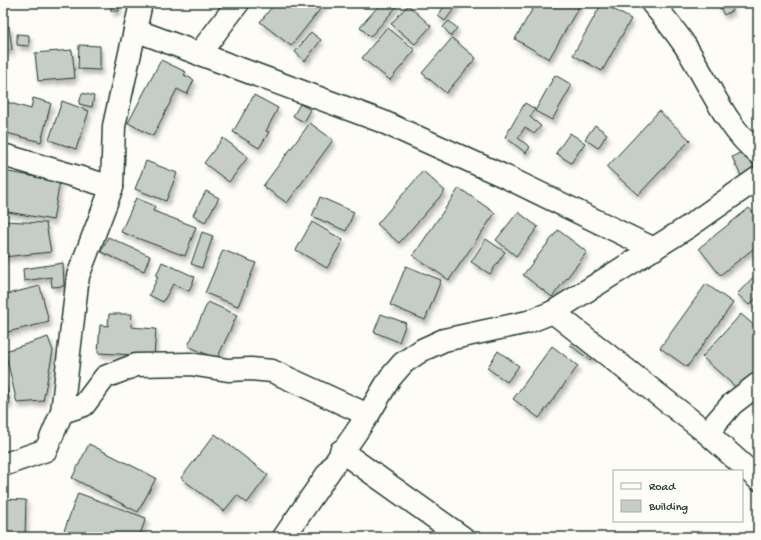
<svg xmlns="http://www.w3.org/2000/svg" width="761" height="540" font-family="'Gochi Hand',sans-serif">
	<defs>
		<filter id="shadow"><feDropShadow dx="2.5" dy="4.5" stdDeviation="2" flood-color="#0004"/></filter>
	</defs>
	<rect width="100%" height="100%" fill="#fdfcf7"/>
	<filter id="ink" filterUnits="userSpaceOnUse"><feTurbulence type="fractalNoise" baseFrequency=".025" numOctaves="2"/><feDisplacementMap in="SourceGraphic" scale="8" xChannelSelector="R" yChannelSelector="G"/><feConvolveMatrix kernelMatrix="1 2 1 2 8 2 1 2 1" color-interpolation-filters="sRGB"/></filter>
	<g filter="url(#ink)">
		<g fill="#c6cdc7" stroke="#1f3d34" filter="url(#shadow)">
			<path d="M111,3H118L119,11H111Z"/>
			<path d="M275,3H325L291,46L260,22Z"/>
			<path d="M381,3L399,4L370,37L360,27Z"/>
			<path d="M446,3H458L445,21L438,16Z"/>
			<path d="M536,3H581L549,59L515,39Z"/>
			<path d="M602,3L631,19L602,71L573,55Z"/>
			<path d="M720,3H729L733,10L724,15L718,4Z"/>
			<path d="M408,5L431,26L415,44L391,24Z"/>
			<path d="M449,21L457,28L451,36L443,27Z"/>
			<path d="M9,26L12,50L4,51L3,27Z"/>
			<path d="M387,27L415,50L390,80L362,58Z"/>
			<path d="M311,32L321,40L305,61L295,52Z"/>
			<path d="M17,34L29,35V46L17,45Z"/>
			<path d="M452,38L476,58L446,93L422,73Z"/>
			<path d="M79,45L100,46V70L78,69Z"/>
			<path d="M72,50L75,78L38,81L35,53Z"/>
			<path d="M161,60L186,72L184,75L194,80L187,94L177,89L153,136L128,123Z"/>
			<path d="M555,75L572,85L552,120L535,111Z"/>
			<path d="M82,93L94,96L92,107L79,104Z"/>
			<path d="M254,95L278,108L266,131L269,132L259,148L233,132Z"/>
			<path d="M33,98L51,103L41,142L3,132V101L31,109Z"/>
			<path d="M62,101L89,111L76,149L49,140Z"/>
			<path d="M525,103L535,109L530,117L541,126L534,134L525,127L518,138L530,147L526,153L505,137Z"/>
			<path d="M300,104L311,110L304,122L293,116Z"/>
			<path d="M659,111L690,140L638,195L607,167Z"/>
			<path d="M310,123L333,140L287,203L263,186Z"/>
			<path d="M595,125L607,134L598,148L585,139Z"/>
			<path d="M570,133L585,143L571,163L556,153Z"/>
			<path d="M223,138L248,157L229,182L204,163Z"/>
			<path d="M745,150L756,169L741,176L732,157Z"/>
			<path d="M146,161L177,173L166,201L135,189Z"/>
			<path d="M3,171L60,181L53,220L3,211Z"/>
			<path d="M423,171L445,191L399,243L377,224Z"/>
			<path d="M459,188L495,213L449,280L413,256Z"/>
			<path d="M206,191L219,198L205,222L193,215Z"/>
			<path d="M320,197L354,212L346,231L312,216Z"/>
			<path d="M136,198L155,206L153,211L196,227L185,256L121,232Z"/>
			<path d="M749,208L758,218V245L720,275L699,248Z"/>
			<path d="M518,212L538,227L516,256L496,240Z"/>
			<path d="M3,221L46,223L51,252L3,257Z"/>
			<path d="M312,222L343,240L327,268L296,250Z"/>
			<path d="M558,230L587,252L552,297L523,275Z"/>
			<path d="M202,232L213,236L202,268L191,264Z"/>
			<path d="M108,237L150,256L144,271L101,252Z"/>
			<path d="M486,239L505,252L490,274L471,262Z"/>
			<path d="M223,250L256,263L238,306L205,293Z"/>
			<path d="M162,262L195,277L189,291L173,284L163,302L149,295L158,277L156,276Z"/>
			<path d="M63,263L64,286L52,287L51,277L24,281L23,269Z"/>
			<path d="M406,266L441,280L425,320L390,305Z"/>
			<path d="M758,272V296L749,305L737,294Z"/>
			<path d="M706,284L733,303L687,367L660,348Z"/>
			<path d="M40,286L49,322L3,333V295Z"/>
			<path d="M208,302L237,315L217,359L188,346Z"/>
			<path d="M109,314H132L131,327L156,329L154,356L98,353L100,325L108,326Z"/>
			<path d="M381,314L406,323L399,342L374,332Z"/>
			<path d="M741,314L758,329V369L739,390L702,357Z"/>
			<path d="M577,334L598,350L590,360L570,345Z"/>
			<path d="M48,337L53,351L43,401L17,403L5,351Z"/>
			<path d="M552,346L578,366L539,418L513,399Z"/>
			<path d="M498,351L519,366L507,382L487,368Z"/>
			<path d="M3,375L10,403L3,405Z"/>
			<path d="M215,434L268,475L247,503L237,495L224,511L181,478Z"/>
			<path d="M89,444L156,478L138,512L72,478Z"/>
			<path d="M78,493L146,518L139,537H81L64,531Z"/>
			<path d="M3,499L26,500L25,537H3Z"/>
		</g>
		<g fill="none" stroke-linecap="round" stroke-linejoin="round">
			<g stroke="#1f3d34" stroke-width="25">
				<g id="street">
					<path d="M652,3C664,17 676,32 686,47C707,80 727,129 758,153"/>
					<path d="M135,30L381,121L506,177L654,249"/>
					<path d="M199,54L238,3"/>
					<path d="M3,155L112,187"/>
					<path d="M553,312L707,433L758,479"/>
					<path d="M62,412L84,405L105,377L136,365L190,364L228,370L251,369L272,371L368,415"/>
					<path d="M707,433L732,404L758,384"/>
					<path d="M341,451L462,537"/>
					<path d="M3,465L46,450L62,412L78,276L112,187L114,126L141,3"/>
					<path d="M284,537L368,415L390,378L403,363L422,350L444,340L528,322L553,312L688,227L758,178"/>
				</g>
			</g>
			<use href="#street" stroke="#fdfcf7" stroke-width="22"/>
		</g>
	</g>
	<rect width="761" height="540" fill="none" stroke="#fdfcf7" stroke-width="16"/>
	<rect x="8" y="8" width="745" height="524" fill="none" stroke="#1f3d34" stroke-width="1.5" filter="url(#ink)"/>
	<rect x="613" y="470" width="130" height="52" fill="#fdfcf7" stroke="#a4b0a9"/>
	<rect x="621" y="483" width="20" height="6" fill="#fdfcf7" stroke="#a4b0a9"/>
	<text x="649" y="490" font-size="12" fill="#1f3d34">Road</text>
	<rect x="621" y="500" width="20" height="12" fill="#c6cdc7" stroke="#a4b0a9"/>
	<text x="649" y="510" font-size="12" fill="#1f3d34">Building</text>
</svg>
